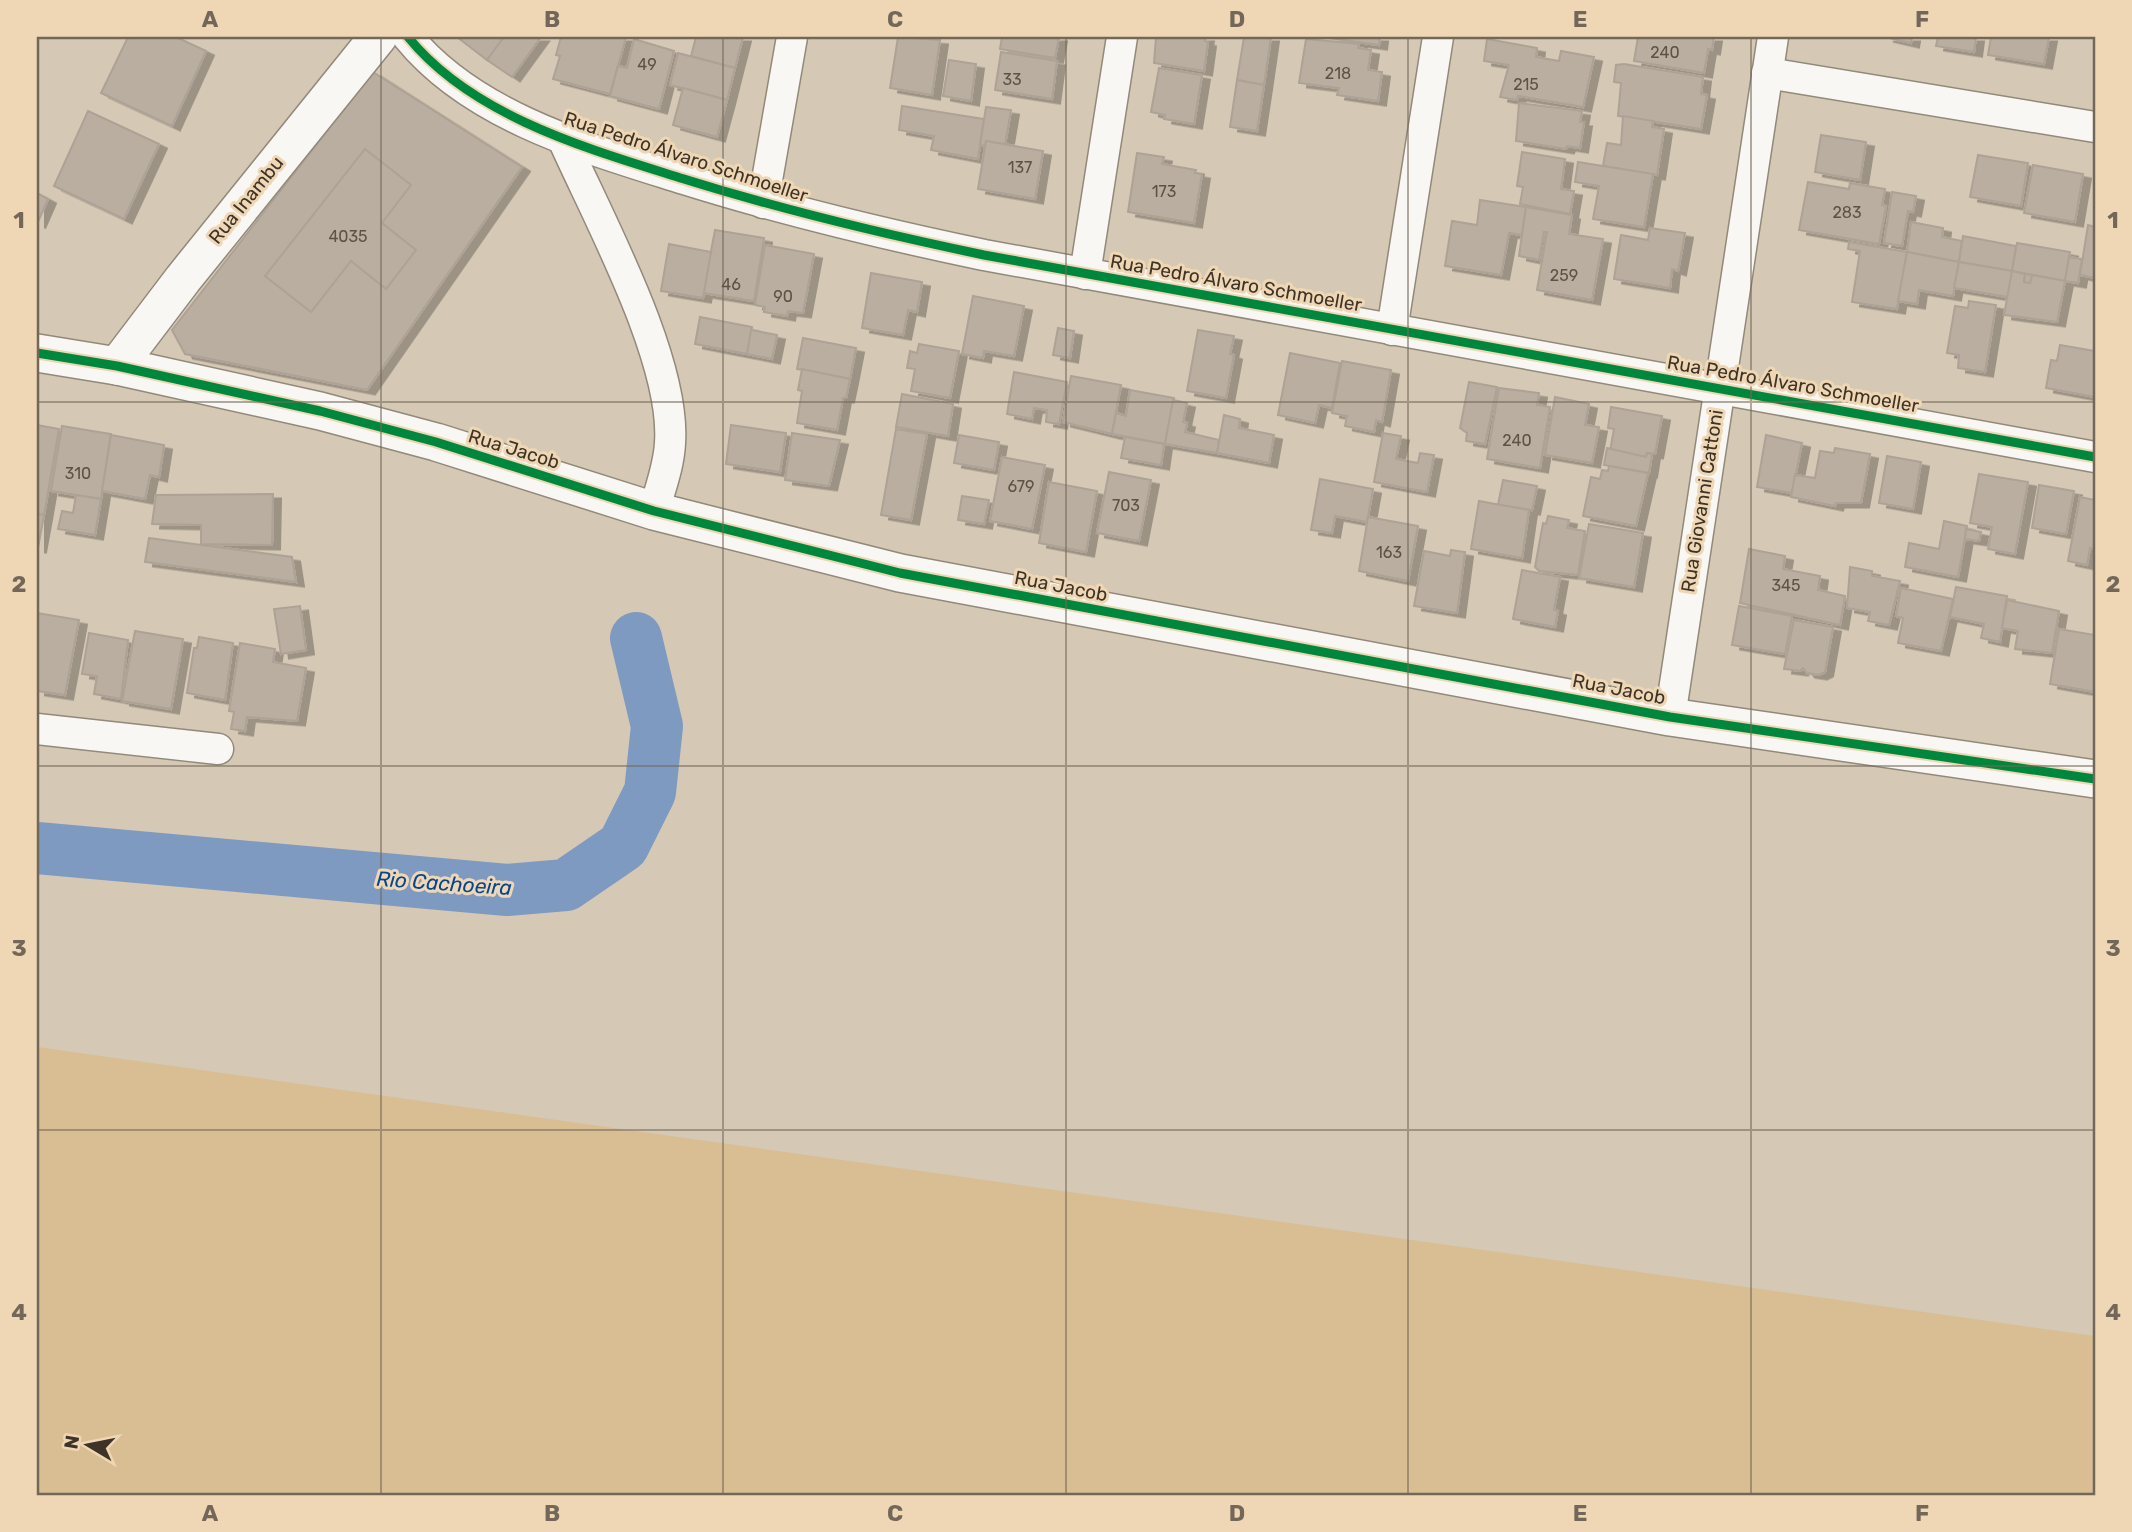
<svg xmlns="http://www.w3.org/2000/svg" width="2132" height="1532" font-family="Rubik,sans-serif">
	<defs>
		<filter id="shadow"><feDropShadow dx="8" dy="4.5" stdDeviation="0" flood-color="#0004"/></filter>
	</defs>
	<rect width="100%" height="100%" fill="#d5c8b5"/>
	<path fill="#d9bd93" d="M37,1047L2095,1336V1495H37Z"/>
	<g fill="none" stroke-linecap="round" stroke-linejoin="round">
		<path stroke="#7e9ac0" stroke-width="52" d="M37,848L507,890L566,885L623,846L650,792L657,726L636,638"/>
	</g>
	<g fill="#baaea1" stroke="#ada295" stroke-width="2" filter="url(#shadow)">
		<path d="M128,37H176L206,51L172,126L101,93Z"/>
		<path d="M457,37H504L487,60Z"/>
		<path d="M504,37H541L512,77L487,60Z"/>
		<path d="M561,37H626L610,94L553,79L560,56L556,55Z"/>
		<path d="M696,37H743L735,68L691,56Z"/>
		<path d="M898,37L940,40L932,95L890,88Z"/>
		<path d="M1002,37H1059L1055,58L1000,49Z"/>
		<path d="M1156,37H1206L1205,41L1208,42L1204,71L1154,63Z"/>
		<path d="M1244,37H1271L1264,85L1237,80Z"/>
		<path d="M1322,37H1380L1379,45Z"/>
		<path d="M1638,37H1714L1712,50L1708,49L1704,73L1634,61Z"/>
		<path d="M1885,37H1912L1911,43Z"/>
		<path d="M1938,37H1976L1974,52L1936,46Z"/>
		<path d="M1991,37H2049L2044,64L1988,55Z"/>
		<path d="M634,39L674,51L659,109L610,96L618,66L627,68Z"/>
		<path d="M1306,39L1359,44L1358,48L1371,50L1368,70L1382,72L1378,101L1337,95L1339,88L1299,83Z"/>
		<path d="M1487,39L1537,48L1536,57L1559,61L1561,51L1594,57L1583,107L1518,96L1517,100L1500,97L1509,65L1484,61Z"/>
		<path d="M1001,52L1057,61L1052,99L995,90Z"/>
		<path d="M678,53L735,68L727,100L670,85Z"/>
		<path d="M949,60L976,64L971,101L943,96Z"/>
		<path d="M1624,64L1703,77L1701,94L1707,95L1701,129L1618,116L1621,83L1614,82L1616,65Z"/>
		<path d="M1159,68L1202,75L1194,124L1164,119L1165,115L1151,112Z"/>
		<path d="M373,72L522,167L367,390L185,354L172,330Z"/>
		<path d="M1237,80L1264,85L1257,131L1230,127Z"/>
		<path d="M683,88L727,100L717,137L673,125Z"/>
		<path d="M1519,103L1582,111L1580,122H1584L1580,148L1567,146L1566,149L1516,141Z"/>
		<path d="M902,106L984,119L978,159L931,150L934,136L899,130Z"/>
		<path d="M986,107L1011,110L1005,145L986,141L985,146L980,145Z"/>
		<path d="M88,111L159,144L124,219L54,186Z"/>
		<path d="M1623,116L1653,121L1652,127L1664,129L1657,175L1603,166L1607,143L1621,145Z"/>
		<path d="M1821,135L1866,142L1860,180L1815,172Z"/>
		<path d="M986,141L1043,151L1035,199L978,189Z"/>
		<path d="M365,149L411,185L382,223L416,250L386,289L351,261L311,312L265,276Z"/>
		<path d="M1522,152L1565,159L1561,189L1574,191L1570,214L1520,204L1523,187L1517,186Z"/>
		<path d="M1137,153L1164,157L1162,164L1196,170L1195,173L1202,174L1194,223L1128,212Z"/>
		<path d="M1978,155L2028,163L2021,206L1970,197Z"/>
		<path d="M1578,162L1653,174L1644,227L1593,219L1599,186L1575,182Z"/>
		<path d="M2033,165L2083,174L2075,222L2024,213Z"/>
		<path d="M1808,182L1849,189L1850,183L1885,189L1882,205L1886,206L1879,244L1799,230Z"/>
		<path d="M1892,192L1916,196L1913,212L1908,211L1902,246L1884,243Z"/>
		<path d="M37,193L48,199L37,224Z"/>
		<path d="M1480,200L1526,207L1522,235L1509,233L1501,275L1445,266L1452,221L1477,225Z"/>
		<path d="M1526,207L1572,215L1569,234L1603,239L1592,300L1537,290L1547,232H1544L1539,260L1519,256Z"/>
		<path d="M1911,222L1943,228L1942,237L1962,241L1959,262L1907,252Z"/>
		<path d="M2088,225L2095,227V278L2080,275Z"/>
		<path d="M1650,228L1685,233L1678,271L1672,269L1670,288L1614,279L1621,235L1648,240Z"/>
		<path d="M715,230L764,238L754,301L703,293Z"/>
		<path d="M1963,236L2016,246L2012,271L1959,262Z"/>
		<path d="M1849,242L1907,252L1897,309L1852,302L1860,251L1848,249Z"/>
		<path d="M2017,243L2070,252L2065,281L2012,271Z"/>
		<path d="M669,244L711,252L703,298L661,291Z"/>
		<path d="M765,245L814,254L803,313L788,311L787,316L764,312L765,307L755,305Z"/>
		<path d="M1907,252L1959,262L1953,296L1919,290L1917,304L1898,301Z"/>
		<path d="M2069,257L2082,259L2078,283L2065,281Z"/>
		<path d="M1959,262L2012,271L2008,297L1954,288Z"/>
		<path d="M2012,271L2025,274L2024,282L2030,283L2032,275L2065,281L2057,322L2004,315Z"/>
		<path d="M871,273L922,282L917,312L908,310L903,335L862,328Z"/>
		<path d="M2025,274L2032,275L2030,283L2024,282Z"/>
		<path d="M973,296L1024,306L1014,356L984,351L983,358L962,354Z"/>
		<path d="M1969,301L1996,305L1985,372L1958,368L1959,355L1947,353L1955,306L1968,308Z"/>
		<path d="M700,317L752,327L747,354L695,344Z"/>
		<path d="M1058,328L1074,331L1070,358L1053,355Z"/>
		<path d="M751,330L777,335L772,359L747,354Z"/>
		<path d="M1198,330L1234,336L1230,354L1234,355L1226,398L1187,391Z"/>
		<path d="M803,338L856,348L850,379L797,369Z"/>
		<path d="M919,344L959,351L950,398L911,391L915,369L907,368L910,351L917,353Z"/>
		<path d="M2060,345L2095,351V397L2046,388L2051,360L2057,361Z"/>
		<path d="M1290,353L1340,363L1332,408L1319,405L1315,423L1278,415Z"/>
		<path d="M1342,361L1391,370L1382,422L1376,420L1374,432L1345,426L1347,416L1332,413Z"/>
		<path d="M802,369L850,379L846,398H843L837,430L797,423L802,391L798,390Z"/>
		<path d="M1014,372L1067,382L1059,424L1046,422L1047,410L1034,408L1032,419L1007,414Z"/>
		<path d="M1071,376L1121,385L1112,434L1063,422Z"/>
		<path d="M1469,382L1497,387L1485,444L1466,441L1467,433L1460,428Z"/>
		<path d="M1499,388L1539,393L1537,405L1550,407L1540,468L1487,459Z"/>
		<path d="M1130,390L1174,398L1165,444L1112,434L1116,413L1126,416Z"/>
		<path d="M902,394L953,404L948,436L896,427Z"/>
		<path d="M1555,397L1589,404L1585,425L1599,427L1592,463L1545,455Z"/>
		<path d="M1173,400L1187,403L1183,422L1187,423L1185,432L1219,440L1217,453L1165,444Z"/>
		<path d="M1611,407L1662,416L1655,454L1647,453L1646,457L1610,451L1614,429L1608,428Z"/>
		<path d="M1224,415L1240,419L1239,428L1274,435L1269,463L1217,453Z"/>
		<path d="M37,425L59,429L44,515L37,514Z"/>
		<path d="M731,425L786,433L780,472L726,464Z"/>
		<path d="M62,426L111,434L101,499L51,491Z"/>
		<path d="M896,429L927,434L911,520L881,515Z"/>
		<path d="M792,433L840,440L829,486L785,480Z"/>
		<path d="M1383,433L1401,436L1396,459L1418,463L1420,453L1434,455L1427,492L1374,482Z"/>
		<path d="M111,435L164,445L159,477L150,475L145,499L102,491Z"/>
		<path d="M959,435L999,442L994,470L954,463Z"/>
		<path d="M1766,435L1802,443L1792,493L1757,487Z"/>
		<path d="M1125,437L1164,444L1161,465L1121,458Z"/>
		<path d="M1607,448L1646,457L1647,453L1652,454L1649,473L1604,465Z"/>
		<path d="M1835,448L1870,454L1861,503H1836L1835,506L1791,497L1795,475L1815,478L1820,451L1834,453Z"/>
		<path d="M1887,456L1921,462L1913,509L1879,503Z"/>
		<path d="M1002,457L1045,465L1032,529L990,521Z"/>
		<path d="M1609,466L1648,473L1636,526L1583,516L1591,477L1600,479L1602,470L1608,471Z"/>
		<path d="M1109,472L1151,480L1139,541L1097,533Z"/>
		<path d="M1979,474L2028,482L2015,554L1988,549L1992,527L1970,523Z"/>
		<path d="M1320,479L1373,489L1367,522L1335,516L1332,533L1311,530Z"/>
		<path d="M1503,480L1537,486L1532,510L1498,505Z"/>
		<path d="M1049,482L1097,491L1086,552L1039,543Z"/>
		<path d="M2039,485L2074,491L2066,534L2032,528Z"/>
		<path d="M273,494L272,545L201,544V525L152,524L156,495Z"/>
		<path d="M76,495L101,499L95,535L58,529L62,511L73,513Z"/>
		<path d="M962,496L989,500L984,524L958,520Z"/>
		<path d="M2080,497L2095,500V549L2090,548L2087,565L2068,561Z"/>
		<path d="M1479,501L1529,510L1522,558L1471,549Z"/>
		<path d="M37,514L44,515L38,548H37Z"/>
		<path d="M1548,516L1569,520L1567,528L1585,531L1578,575L1539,571L1535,567L1543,523L1546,524Z"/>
		<path d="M1368,517L1418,526L1408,581L1359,571Z"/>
		<path d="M1944,521L1967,526L1958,577L1905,567L1909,543L1939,549Z"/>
		<path d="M1589,524L1643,533L1634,587L1579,578Z"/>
		<path d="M1966,529L1981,532L1979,541L1965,539Z"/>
		<path d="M149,538L292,557L296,582L145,562Z"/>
		<path d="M1749,549L1785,556L1783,569L1820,576L1818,590L1845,596L1840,625L1740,603Z"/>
		<path d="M1451,550L1465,552L1457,613L1414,606L1424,551L1450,556Z"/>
		<path d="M1850,567L1872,571V576L1900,581L1889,625L1868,621L1870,612L1847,608Z"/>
		<path d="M1522,570L1560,577L1554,610L1558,611L1555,627L1513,619Z"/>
		<path d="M1956,587L2007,596L2000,642L1981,638L1984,624L1950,617Z"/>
		<path d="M1901,588L1953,599L1941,651L1898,643L1903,618L1896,616Z"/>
		<path d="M2007,600L2059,611L2052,653L2015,649L2018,631L2002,628Z"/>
		<path d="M300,606L306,650L281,654L274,609Z"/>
		<path d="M1739,606L1792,616L1785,654L1732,645Z"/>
		<path d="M37,613L79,620L65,695L37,691Z"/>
		<path d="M1794,620L1833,627L1825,672L1819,675L1807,673L1803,668L1800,671L1784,669Z"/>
		<path d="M2059,629L2095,635V692L2050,684Z"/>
		<path d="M135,631L183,639L171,709L122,701Z"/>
		<path d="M89,633L128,640L121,699L94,694L97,676L82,674Z"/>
		<path d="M199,637L233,643L225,700L187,693L194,648H197Z"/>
		<path d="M240,643L275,649L273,662L306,668L297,721L247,717L245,731L231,729L234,712L229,711Z"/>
	</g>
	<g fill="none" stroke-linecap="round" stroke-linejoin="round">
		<g stroke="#92897b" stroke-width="33">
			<g id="minor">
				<path d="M408,37C473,117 589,149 684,179C783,210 883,234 984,255L2095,457"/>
				<path d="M1767,73L2095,127"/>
				<path d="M562,137C597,216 676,359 670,443C669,466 660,489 654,511"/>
				<path d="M763,203L792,37"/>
				<path d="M1085,274L1122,37"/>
				<path d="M1392,330L1438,37"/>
				<path d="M1670,717L1773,37"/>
				<path d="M37,729L218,749"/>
			</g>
		</g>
		<g stroke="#92897b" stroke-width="40">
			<g id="tertiary">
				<path d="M37,353L117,366L320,411L436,442L654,511L900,573L1670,717L2095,779"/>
				<path d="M117,366L183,279L378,37"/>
			</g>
		</g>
		<use href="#minor" stroke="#f9f7f4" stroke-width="30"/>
		<use href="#tertiary" stroke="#f9f7f4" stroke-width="37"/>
		<g stroke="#efd7b5" stroke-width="13">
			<g id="cycleway">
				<path d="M408,37C473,117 589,149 684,179C783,210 883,234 984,255L2095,457"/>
				<path d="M37,353L117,366L320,411L436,442L654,511L900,573L1670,717L2095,779"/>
			</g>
		</g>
		<use href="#cycleway" stroke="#00873e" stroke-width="9"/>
	</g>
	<path fill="none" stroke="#726758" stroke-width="2" stroke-opacity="0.55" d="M381,37V1495M723,37V1495M1066,37V1495M1408,37V1495M1751,37V1495M37,402H2095M37,766H2095M37,1130H2095"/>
	<g text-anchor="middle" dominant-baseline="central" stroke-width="6" stroke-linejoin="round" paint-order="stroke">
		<g font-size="16" fill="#5c5245">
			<text x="1665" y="52">240</text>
			<text x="647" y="64">49</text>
			<text x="1338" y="73">218</text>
			<text x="1012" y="79">33</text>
			<text x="1526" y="84">215</text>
			<text x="1020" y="167">137</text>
			<text x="1164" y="191">173</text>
			<text x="1847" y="212">283</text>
			<text x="348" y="236">4035</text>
			<text x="1564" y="275">259</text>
			<text x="731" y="284">46</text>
			<text x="783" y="296">90</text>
			<text x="1517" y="440">240</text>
			<text x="78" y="473">310</text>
			<text x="1021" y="486">679</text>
			<text x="1126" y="505">703</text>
			<text x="1389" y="552">163</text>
			<text x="1786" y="585">345</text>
		</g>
		<g font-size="19" fill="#3d3326" stroke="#efd7b5">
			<text transform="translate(686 157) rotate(18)">Rua Pedro Álvaro Schmoeller</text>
			<text transform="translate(246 200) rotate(-51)">Rua Inambu</text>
			<text transform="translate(1236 283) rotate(10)">Rua Pedro Álvaro Schmoeller</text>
			<text transform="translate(1793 384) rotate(10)">Rua Pedro Álvaro Schmoeller</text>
			<text transform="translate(514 449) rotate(17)">Rua Jacob</text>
			<text transform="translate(1702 501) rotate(-81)">Rua Giovanni Cattoni</text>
			<text transform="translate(1061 586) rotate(11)">Rua Jacob</text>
			<text transform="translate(1619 689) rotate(11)">Rua Jacob</text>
		</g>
		<g font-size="21" font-style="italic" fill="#044691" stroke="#efd7b5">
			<text transform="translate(444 883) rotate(4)">Rio Cachoeira</text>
		</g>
	</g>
	<rect width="2132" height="1532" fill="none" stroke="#efd7b5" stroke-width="77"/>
	<g transform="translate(88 1445) rotate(280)" stroke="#efd7b5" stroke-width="5" paint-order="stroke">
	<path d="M0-5L12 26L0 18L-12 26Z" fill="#3d3326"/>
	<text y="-10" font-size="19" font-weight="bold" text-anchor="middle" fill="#3d3326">N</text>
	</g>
	<rect x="38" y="38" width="2056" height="1456" fill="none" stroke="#726758" stroke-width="2.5"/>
	<g font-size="23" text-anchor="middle" font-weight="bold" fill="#726758">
		<text x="210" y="27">A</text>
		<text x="552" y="27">B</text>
		<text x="895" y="27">C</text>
		<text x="1237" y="27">D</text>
		<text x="1580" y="27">E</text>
		<text x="1922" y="27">F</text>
		<text x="19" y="228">1</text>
		<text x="2113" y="228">1</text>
		<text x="19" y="592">2</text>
		<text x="2113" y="592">2</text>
		<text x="19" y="956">3</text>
		<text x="2113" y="956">3</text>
		<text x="19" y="1320">4</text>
		<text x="2113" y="1320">4</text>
		<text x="210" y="1521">A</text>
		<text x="552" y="1521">B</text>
		<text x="895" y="1521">C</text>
		<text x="1237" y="1521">D</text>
		<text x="1580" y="1521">E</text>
		<text x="1922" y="1521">F</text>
	</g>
</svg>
